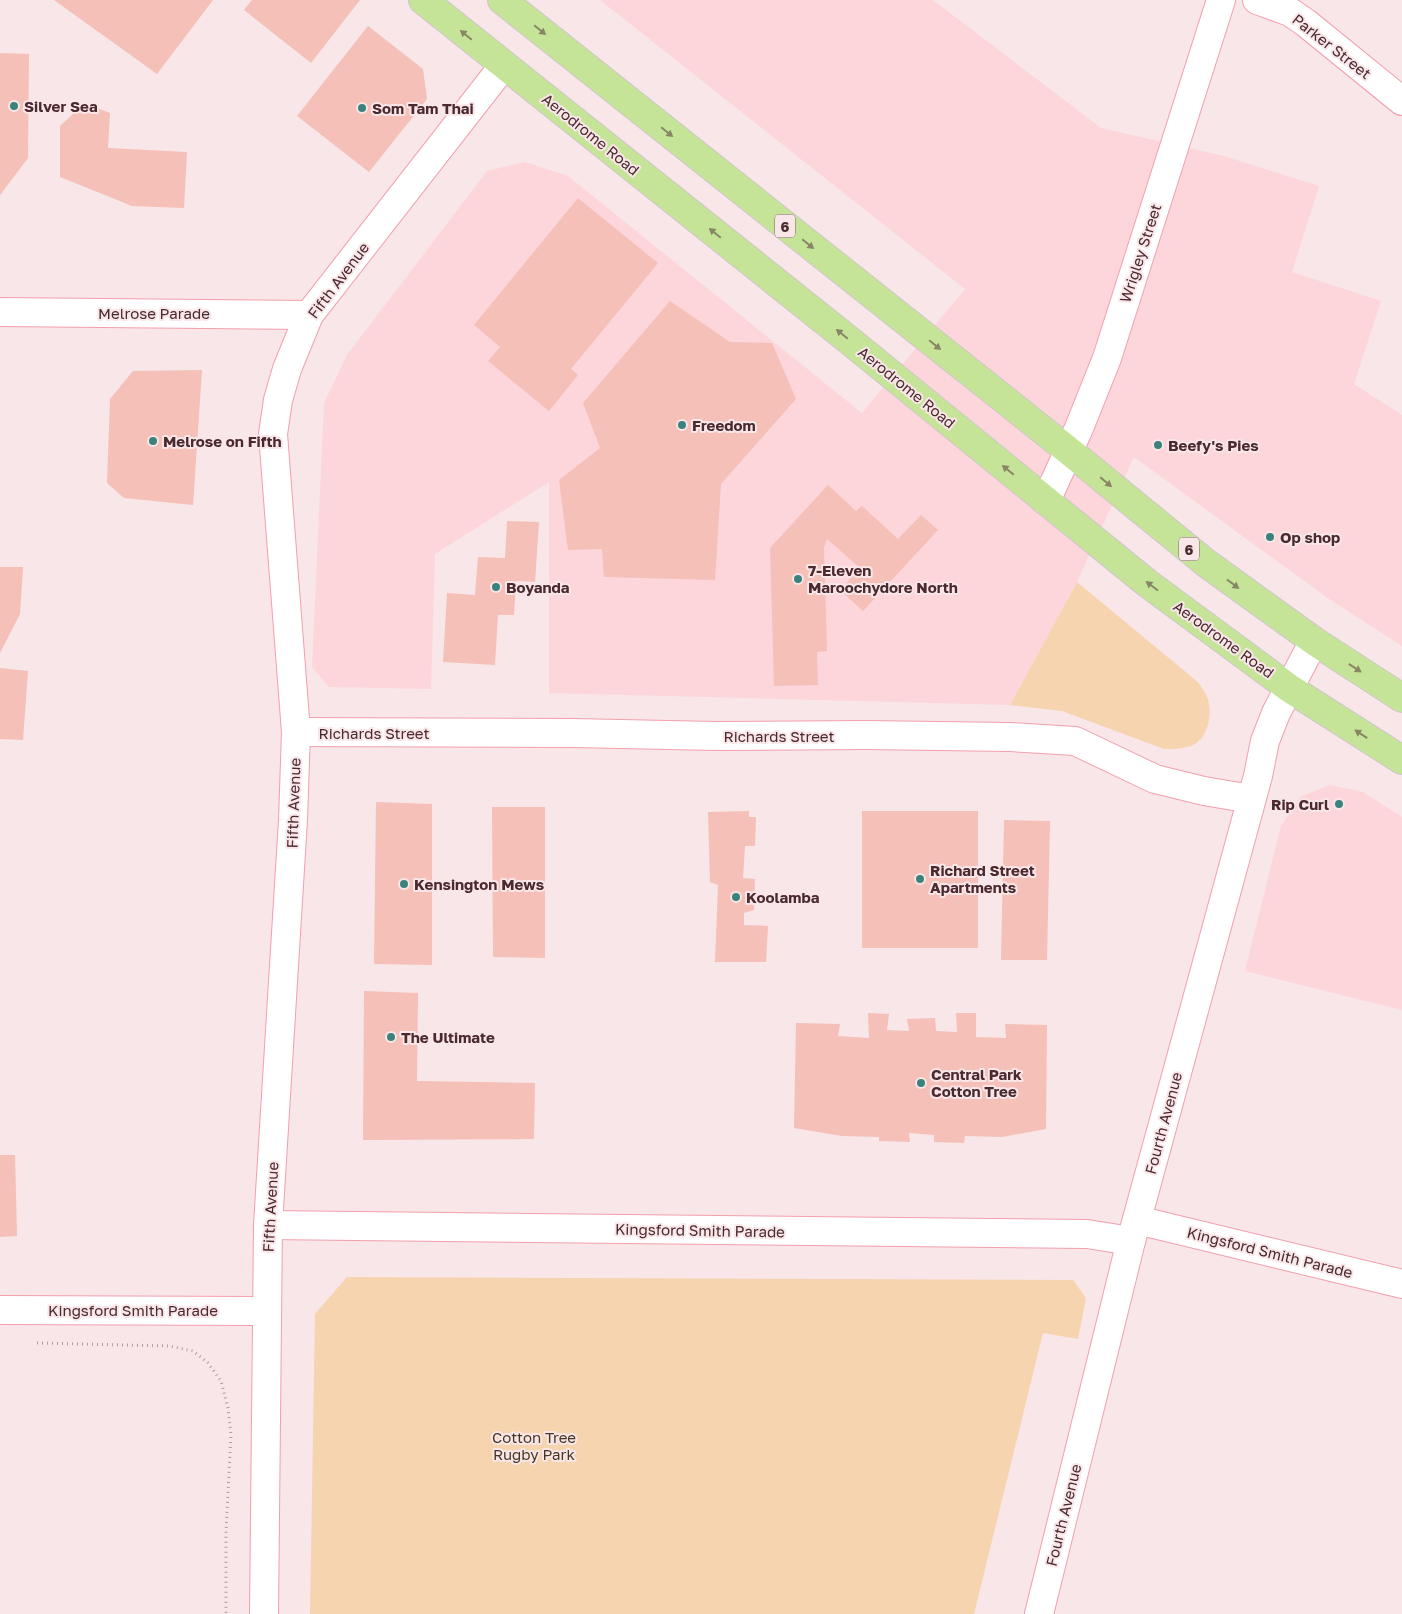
<svg xmlns="http://www.w3.org/2000/svg" width="1402" height="1614" font-family="'Golos Text',sans-serif">
	<rect width="100%" height="100%" fill="#f8e6e8"/>
	<g fill="#fdd6db">
		<path d="M600,0H933L1101,128L1224,156L1319,186L1292,272L1381,301L1354,384L1402,415V646L1329,599L1134,457L1077,582L1010,705L549,693V482L435,554L431,689L329,687L312,667L324,403L347,355L487,171L525,162L568,176L862,413L965,289Z"/>
		<path d="M1330,785L1363,792L1402,817V1010L1245,971L1281,826L1300,797Z"/>
	</g>
	<g fill="#f6d4b0">
		<path d="M1077,582L1199,683C1201,687 1205,692 1207,697C1213,710 1209,736 1195,744C1185,749 1175,749 1164,749L1062,711L1010,705Z"/>
		<path d="M347,1277L1073,1280L1086,1298L1078,1339L1043,1333L974,1614H310L315,1314Z"/>
	</g>
	<g fill="#f4c0b8">
		<path d="M54,0H213L157,74Z"/>
		<path d="M252,0H360L311,63L244,10Z"/>
		<path d="M368,26L423,69L427,99L369,172L297,116Z"/>
		<path d="M0,53L29,54L28,158L0,195Z"/>
		<path d="M85,103L110,113L108,148L187,152L184,208L132,206L60,177V126Z"/>
		<path d="M578,198L658,263L571,369L578,375L549,411L488,361L500,347L474,325Z"/>
		<path d="M670,301L730,342L772,343L796,399L721,484L715,580L604,577L602,549L568,550L559,480L600,448L583,403Z"/>
		<path d="M202,370L193,505L124,498L107,483L110,399L133,371Z"/>
		<path d="M828,485L856,511L862,506L898,539L921,515L938,530L863,611L840,590L860,568L827,539L824,547L827,651L817,652L818,685L774,686L770,548Z"/>
		<path d="M507,521L539,522L535,582L516,581L514,615H498L495,665L443,662L447,593L475,595L478,557L505,558Z"/>
		<path d="M0,567H23L20,614L0,653Z"/>
		<path d="M0,668L28,671L23,740L0,739Z"/>
		<path d="M376,802L432,804V965L374,964Z"/>
		<path d="M492,807H545V958L493,957Z"/>
		<path d="M749,811V817H756L755,846H745L743,878L755,879L754,910L744,913V925L768,926L766,962H715L718,885L710,882L708,812Z"/>
		<rect x="862" y="811" width="116" height="137"/>
		<path d="M1004,820L1050,821L1047,960H1001Z"/>
		<path d="M364,991L418,993L417,1081L535,1083L534,1139L363,1140Z"/>
		<path d="M868,1013L889,1014L887,1030L909,1031L907,1019L935,1018L936,1031L957,1032L956,1013H976V1037L1006,1038L1005,1024L1047,1025L1046,1129L1002,1137L965,1136L964,1143L934,1142V1135L909,1133L910,1142L879,1141V1137L842,1136L794,1128L796,1023L840,1024L838,1036L869,1038Z"/>
		<path d="M0,1155H15L17,1236L0,1237Z"/>
	</g>
	<g fill="none" stroke-linecap="round" stroke-linejoin="round">
		<g stroke="#f39fad" stroke-width="30">
			<g id="minor">
				<path d="M1257,0L1290,12L1306,23L1402,101"/>
				<path d="M0,312L309,315"/>
				<path d="M1046,501L1079,428L1107,358L1221,0"/>
				<path d="M296,732L573,733L716,736L866,735L1010,737L1075,741L1155,779L1204,791L1251,799"/>
				<path d="M1137,1220L1402,1284"/>
				<path d="M268,1225L1087,1234L1131,1241"/>
				<path d="M0,1310L267,1311"/>
				<path d="M264,1614L268,1225L293,820L296,732L273,434L278,400L287,369L309,315L504,65"/>
				<path d="M1039,1614L1131,1241L1258,776L1265,741L1276,713L1314,641"/>
			</g>
		</g>
		<g stroke="#d0c7c9" stroke-width="30">
			<g id="major">
				<path d="M423,0L850,341L1147,583L1289,688L1402,760"/>
				<path d="M502,0L1069,451L1206,563L1314,641L1402,698"/>
			</g>
		</g>
		<path stroke="#b39b9f" stroke-width="3" stroke-dasharray="1 4" stroke-linecap="butt" d="M37,1343L169,1346L193,1351L208,1363L221,1381L228,1408L231,1435L226,1531V1614"/>
		<use href="#minor" stroke="#fff" stroke-width="28"/>
		<use href="#major" stroke="#c5e498" stroke-width="28"/>
	</g>
	<defs><path id="oneway-solid" d="M-6-.8H1V-3.2L6.5 0L1 3.2V.8H-6Z" transform="scale(1.25)"/></defs>
	<g fill="#888664">
		<use href="#oneway-solid" transform="translate(540 30) rotate(39)"/>
		<use href="#oneway-solid" transform="translate(466 35) rotate(-141)"/>
		<use href="#oneway-solid" transform="translate(667 132) rotate(39)"/>
		<use href="#oneway-solid" transform="translate(715 233) rotate(-141)"/>
		<use href="#oneway-solid" transform="translate(808 244) rotate(39)"/>
		<use href="#oneway-solid" transform="translate(842 334) rotate(-141)"/>
		<use href="#oneway-solid" transform="translate(935 345) rotate(39)"/>
		<use href="#oneway-solid" transform="translate(1008 470) rotate(-141)"/>
		<use href="#oneway-solid" transform="translate(1106 482) rotate(40)"/>
		<use href="#oneway-solid" transform="translate(1233 584) rotate(37)"/>
		<use href="#oneway-solid" transform="translate(1152 586) rotate(-143)"/>
		<use href="#oneway-solid" transform="translate(1355 668) rotate(33)"/>
		<use href="#oneway-solid" transform="translate(1361 734) rotate(-147)"/>
	</g>
	<g fill="#3b827d" stroke="#f8e6e8" stroke-width="2">
		<circle cx="14" cy="106" r="5"/>
		<circle cx="362" cy="108" r="5"/>
		<circle cx="682" cy="425" r="5"/>
		<circle cx="153" cy="441" r="5"/>
		<circle cx="1158" cy="445" r="5"/>
		<circle cx="1270" cy="537" r="5"/>
		<circle cx="798" cy="579" r="5"/>
		<circle cx="496" cy="587" r="5"/>
		<circle cx="1339" cy="804" r="5"/>
		<circle cx="920" cy="879" r="5"/>
		<circle cx="404" cy="884" r="5"/>
		<circle cx="736" cy="897" r="5"/>
		<circle cx="391" cy="1037" r="5"/>
		<circle cx="921" cy="1083" r="5"/>
	</g>
	<g text-anchor="middle" dominant-baseline="central" stroke-width="4" stroke-linejoin="round" paint-order="stroke">
		<g fill="#f8e6e8" stroke="#7e6266" stroke-width="1">
			<rect x="775" y="214.5" width="20" height="23" rx="4"/>
			<rect x="1179" y="537.5" width="20" height="23" rx="4"/>
		</g>
		<g font-size="14" font-weight="bold" fill="#4a292f">
			<text x="785" y="226">6</text>
			<text x="1189" y="549">6</text>
		</g>
		<g font-size="15" fill="#4a292f" stroke="#f8e6e8">
			<text transform="translate(1332 46) rotate(38)">Parker Street</text>
			<text transform="translate(591 134) rotate(39)">Aerodrome Road</text>
			<text transform="translate(1140 253) rotate(-72)">Wrigley Street</text>
			<text transform="translate(338 280) rotate(-53)">Fifth Avenue</text>
			<text x="154" y="313">Melrose Parade</text>
			<text transform="translate(907 387) rotate(39)">Aerodrome Road</text>
			<text transform="translate(1224 639) rotate(36)">Aerodrome Road</text>
			<text x="374" y="733">Richards Street</text>
			<text x="779" y="736">Richards Street</text>
			<text transform="translate(293 803) rotate(-88)">Fifth Avenue</text>
			<text transform="translate(1163 1123) rotate(-75)">Fourth Avenue</text>
			<text transform="translate(270 1207) rotate(-87)">Fifth Avenue</text>
			<text transform="translate(700 1230) rotate(1)">Kingsford Smith Parade</text>
			<text transform="translate(1270 1252) rotate(14)">Kingsford Smith Parade</text>
			<text x="133" y="1310">Kingsford Smith Parade</text>
			<text transform="translate(1063 1515) rotate(-76)">Fourth Avenue</text>
		</g>
		<g font-size="15" font-weight="bold" fill="#4a292f" stroke="#f8e6e8" text-anchor="start">
			<text x="24" y="106">Silver Sea</text>
			<text x="372" y="108">Som Tam Thai</text>
			<text x="692" y="425">Freedom</text>
			<text x="163" y="441">Melrose on Fifth</text>
			<text x="1168" y="445">Beefy's Pies</text>
			<text x="1280" y="537">Op shop</text>
			<text x="808" y="570">7-Eleven<tspan x="808" dy="17">Maroochydore North</tspan></text>
			<text x="506" y="587">Boyanda</text>
			<text x="1329" y="804" text-anchor="end">Rip Curl</text>
			<text x="930" y="870">Richard Street<tspan x="930" dy="17">Apartments</tspan></text>
			<text x="414" y="884">Kensington Mews</text>
			<text x="746" y="897">Koolamba</text>
			<text x="401" y="1037">The Ultimate</text>
			<text x="931" y="1074">Central Park<tspan x="931" dy="17">Cotton Tree</tspan></text>
		</g>
		<g font-size="15" fill="#473623" stroke="#f8e6e8">
			<text x="534" y="1437">Cotton Tree<tspan x="534" dy="17">Rugby Park</tspan></text>
		</g>
	</g>
</svg>
